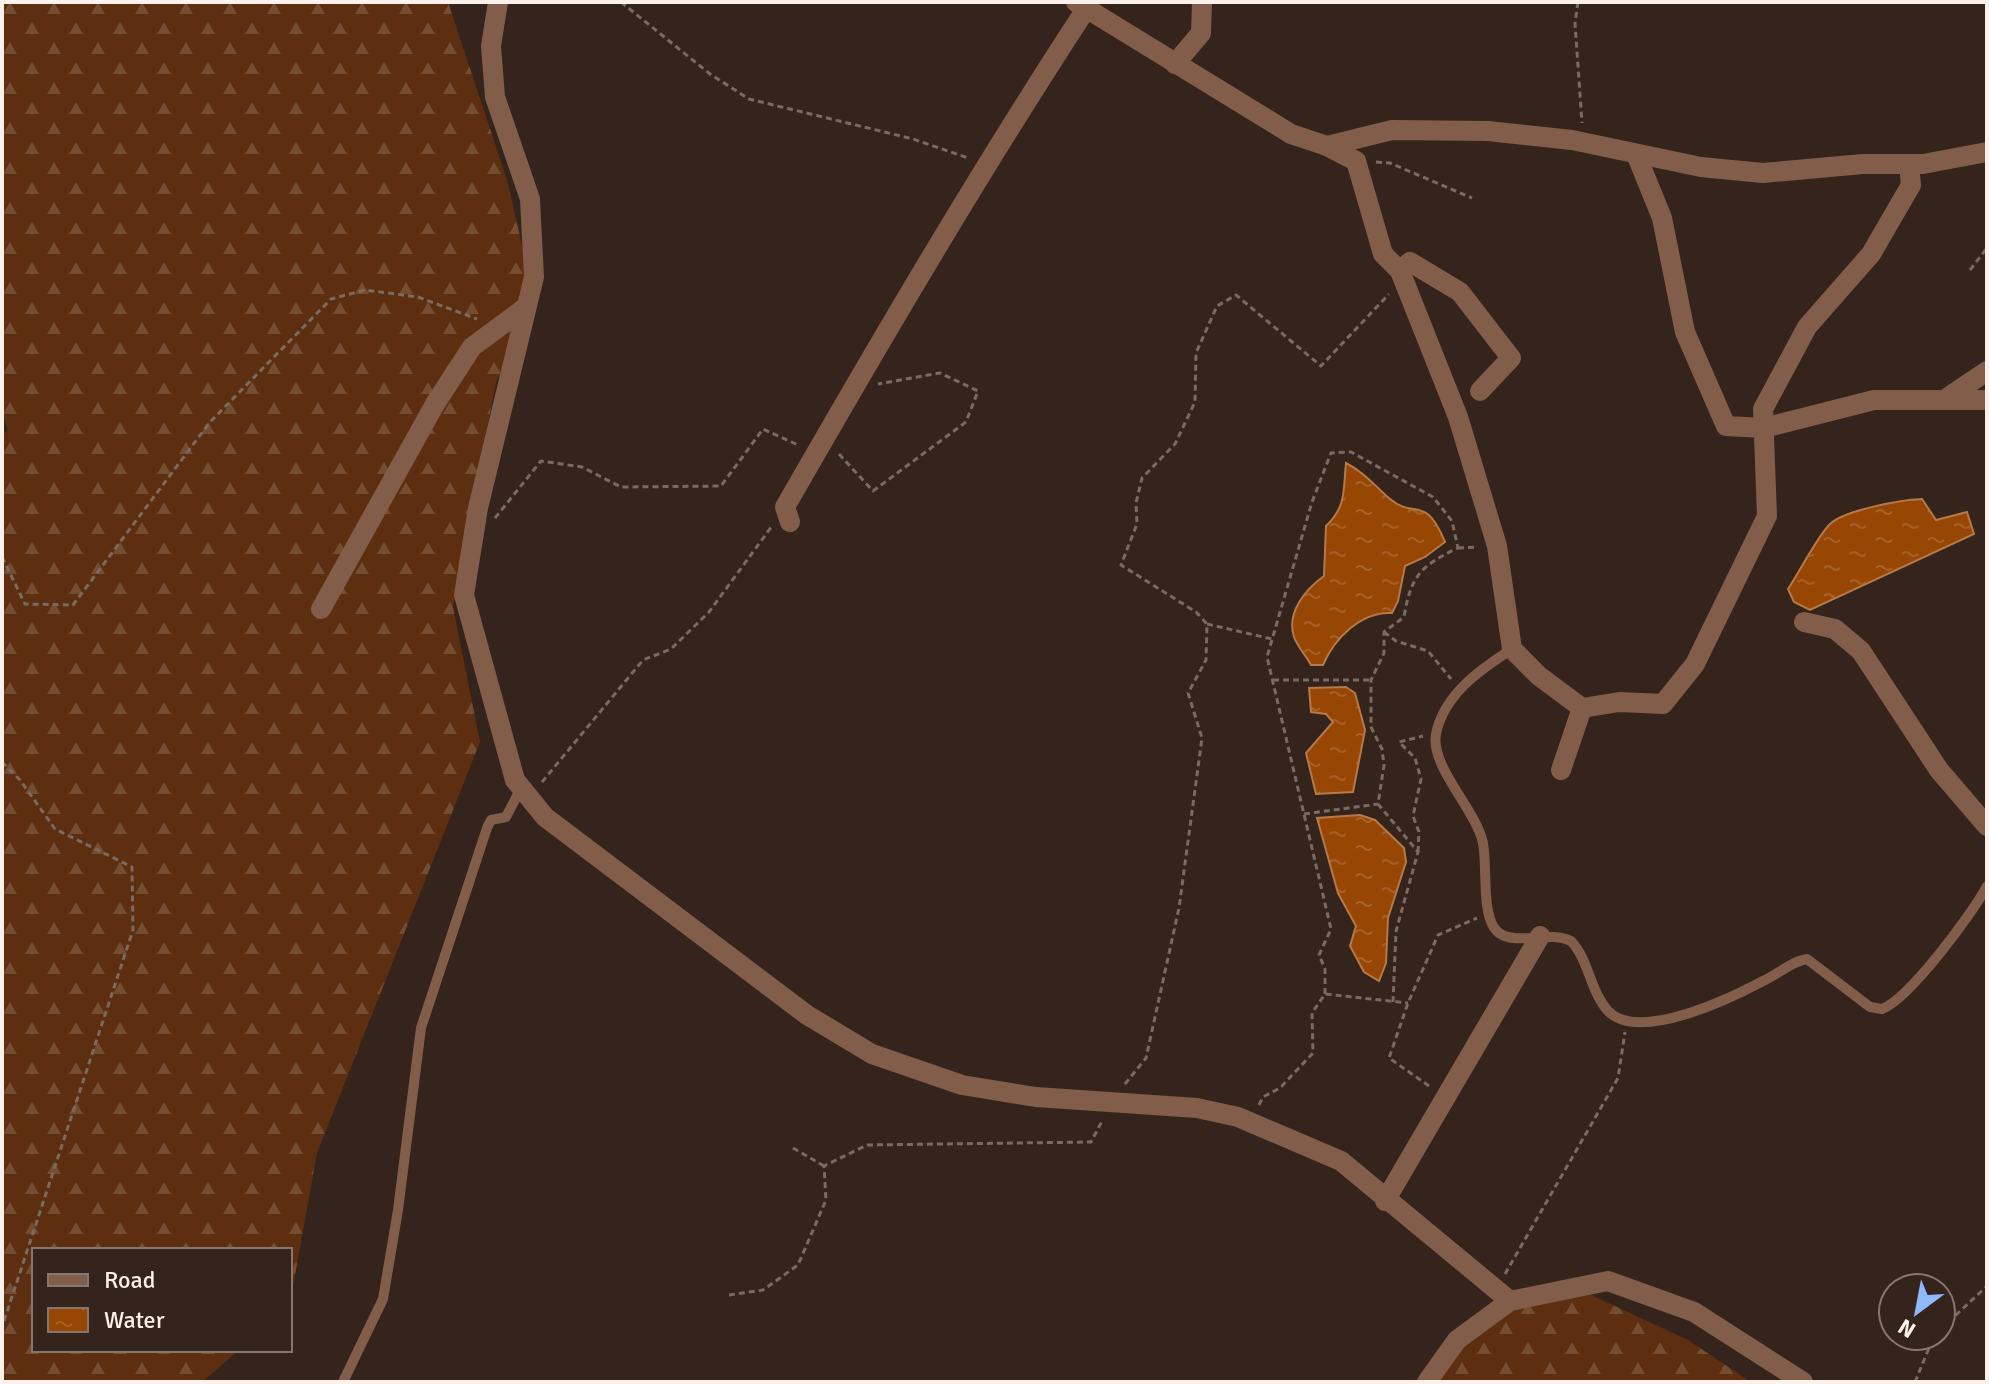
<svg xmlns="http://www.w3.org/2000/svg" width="1989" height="1384" font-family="Signika,sans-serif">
	<defs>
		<pattern id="forest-firs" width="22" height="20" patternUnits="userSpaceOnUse" patternTransform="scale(2)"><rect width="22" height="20" fill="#5d2e0f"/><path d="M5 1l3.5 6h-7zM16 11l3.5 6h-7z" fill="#754d32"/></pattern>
		<pattern id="water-ripples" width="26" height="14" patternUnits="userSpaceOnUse" patternTransform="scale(2)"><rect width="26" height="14" fill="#984604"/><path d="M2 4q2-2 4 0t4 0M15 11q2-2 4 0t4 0" fill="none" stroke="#a76129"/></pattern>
	</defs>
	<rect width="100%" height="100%" fill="#35241b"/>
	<g fill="url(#forest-firs)">
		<path d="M2,2H448L507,180L536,306L496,382L453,607L480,742L317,1153L290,1303V1250H34V1350H239L202,1382H2V433L8,431L2,413Z"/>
		<path d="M1589,1294L1688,1340L1751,1382H1433L1505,1298Z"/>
	</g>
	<g fill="url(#water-ripples)" stroke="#b67949" stroke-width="2">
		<path d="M1346,463C1365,473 1374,485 1390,499C1415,520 1425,493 1445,542L1425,557L1405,566L1398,601L1392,613C1361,611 1334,639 1323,665H1311C1307,657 1297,646 1294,637C1286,612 1306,589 1324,576L1326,526C1347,506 1343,490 1346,463Z"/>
		<path d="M1922,499L1936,520L1967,512L1974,534L1810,610L1794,602L1788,589C1800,571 1817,537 1830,524C1845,510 1900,500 1922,499Z"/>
		<path d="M1346,687L1355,693L1365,730L1353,792L1316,794L1306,753L1333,722L1326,714L1311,712L1309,688Z"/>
		<path d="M1360,815L1375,820L1404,848L1406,862L1388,918L1386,963L1379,981L1364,972L1350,946L1356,926L1338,893L1317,818Z"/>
	</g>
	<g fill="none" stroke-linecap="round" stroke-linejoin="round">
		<g stroke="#796a62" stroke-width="3" stroke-dasharray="6 4" stroke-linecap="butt">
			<path d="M621,2L710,74L749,99L913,139L968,158"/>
			<path d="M1578,2L1575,23L1582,123"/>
			<path d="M1376,162L1390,163L1472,198"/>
			<path d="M1970,270L1987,248"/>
			<path d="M839,454L873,491L966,422L978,391L940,373L878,384"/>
			<path d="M495,518L541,461L582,467L621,487L721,486L763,429L798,445"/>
			<path d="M1458,548L1478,547"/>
			<path d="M2,557L25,604L73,605L210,422L331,299L365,290L418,297L477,319"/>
			<path d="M1207,624L1272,639"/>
			<path d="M1384,632L1396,641L1428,651L1451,679"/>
			<path d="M1273,680H1371"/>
			<path d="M2,762L20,780L55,829L132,867L133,930L2,1327"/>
			<path d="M542,782L643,660L671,649L709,612L772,526"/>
			<path d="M1304,814L1378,804"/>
			<path d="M1418,852L1419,832L1413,816L1421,779L1415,758L1399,742L1423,736"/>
			<path d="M1325,994V969L1319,955L1331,929L1267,657L1312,502L1331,453L1351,452L1433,497L1452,521L1458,548C1420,566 1411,576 1404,617L1384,632V653L1371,680V727L1382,749L1384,765L1378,804L1418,852L1396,931L1393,1002"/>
			<path d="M1125,1084L1146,1058L1179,908L1202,738L1188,693L1206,660L1207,624L1196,612L1121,565L1137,524L1136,503L1142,478L1175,444L1195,402L1196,353L1217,306L1236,295L1321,366L1389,294"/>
			<path d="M1429,1086L1389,1058L1408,1003L1438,935L1477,918"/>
			<path d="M1259,1105L1263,1097L1280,1088L1313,1053L1312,1013L1325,994L1408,1003"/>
			<path d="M793,1148L824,1166"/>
			<path d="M1505,1274L1618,1078L1625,1032"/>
			<path d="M729,1295L763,1290L798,1265L826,1200L824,1166L867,1145L1091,1142L1102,1121"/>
			<path d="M1941,1329L1987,1286"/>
			<path d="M1915,1382L1934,1336"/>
		</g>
		<g stroke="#825d49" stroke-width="10">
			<path d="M1512,649C1481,669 1444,694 1436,734C1430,765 1473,807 1482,839C1489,862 1479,918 1499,933C1518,946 1549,930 1571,941C1589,960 1590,991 1608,1011C1639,1043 1731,998 1763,981C1777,975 1792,961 1807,959L1870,1007L1882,1009C1909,999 1973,913 1987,886"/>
			<path d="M343,1382L383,1299L398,1210L421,1028L487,828L491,820L506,817L521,788"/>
		</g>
		<g stroke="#825d49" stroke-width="20">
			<path d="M498,2L491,46L495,97L530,199L534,277L478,508L464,595L515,780L545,817L807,1015L872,1054L962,1085L1036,1097L1197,1108L1238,1117L1341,1161L1510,1301"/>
			<path d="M1175,64L1201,33L1202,2"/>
			<path d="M1327,146L1356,161L1383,254L1400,271L1458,417L1497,546L1512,649L1539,676L1582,708L1619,702L1663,704L1695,664L1767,516L1763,409L1807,327L1871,254L1911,185L1909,164"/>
			<path d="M1636,154L1662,218L1685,332L1726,426L1764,428L1874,400H1987"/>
			<path d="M1400,271L1410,262L1460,292L1511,358L1480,391"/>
			<path d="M1944,400L1987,371"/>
			<path d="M790,522L785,507C882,338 980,171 1086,9"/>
			<path d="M321,609L435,404L472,347L526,307"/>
			<path d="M1804,622L1835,629L1861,651L1939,770L1987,826"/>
			<path d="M1561,770L1582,708"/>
			<path d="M1385,1201L1540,936"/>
			<path d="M1427,1382L1457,1340L1510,1301L1608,1281L1694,1312L1803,1382"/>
		</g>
		<path stroke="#825d49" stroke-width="20" d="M1076,2L1291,134L1327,146L1392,130L1488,131L1572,140L1701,167L1763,173L1863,164H1923L1987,152"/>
	</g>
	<rect width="1989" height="1384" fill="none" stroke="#fdf1eb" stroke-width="8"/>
	<rect x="32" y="1248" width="260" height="104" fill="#35241b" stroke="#85766e" stroke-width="2"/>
	<rect x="48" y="1274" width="40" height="12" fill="#825d49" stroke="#85766e" stroke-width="2"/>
	<text x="104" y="1288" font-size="24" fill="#fdf1eb">Road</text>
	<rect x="48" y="1308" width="40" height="24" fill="url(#water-ripples)" stroke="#85766e" stroke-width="2"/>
	<text x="104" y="1328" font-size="24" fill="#fdf1eb">Water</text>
	<g transform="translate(1917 1312) rotate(212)"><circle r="38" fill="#35241b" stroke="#85766e" stroke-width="2"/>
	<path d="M0-6L14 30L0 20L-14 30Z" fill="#8fb8fd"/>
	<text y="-12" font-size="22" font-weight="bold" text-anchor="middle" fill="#fdf1eb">N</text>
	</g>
</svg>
